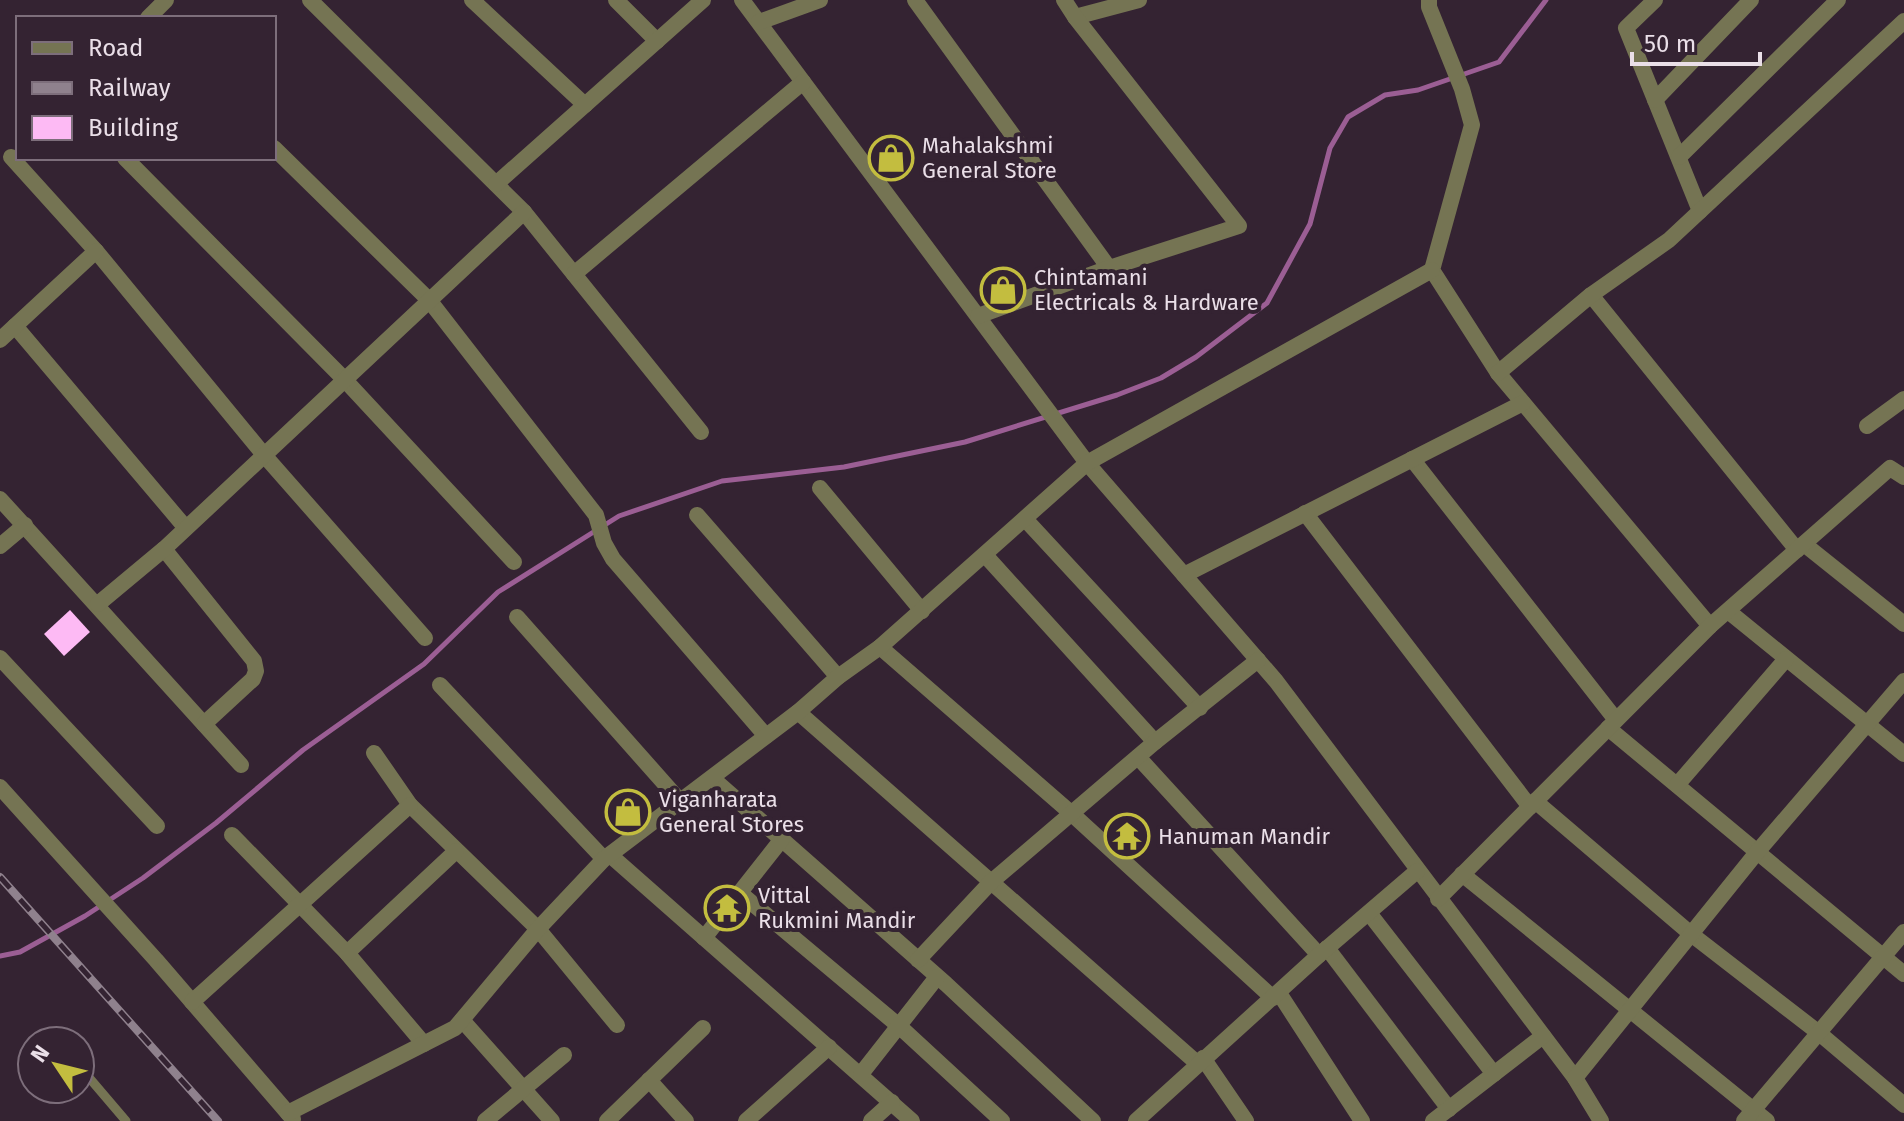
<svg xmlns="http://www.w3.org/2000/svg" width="1904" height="1121" font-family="'Fira Sans',sans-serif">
	<rect width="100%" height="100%" fill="#342332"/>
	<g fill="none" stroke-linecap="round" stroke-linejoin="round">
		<path stroke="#9b5e94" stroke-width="5" d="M0,956L20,952L85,916L143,878L216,823L303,750L424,664L498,592L619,516L722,481L844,467L965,442L1117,395L1161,378L1196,357L1267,303L1310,224L1330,148L1348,117L1385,95L1418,90L1499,62L1546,0"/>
	</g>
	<path fill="#fdbaf4" d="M70,610L90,632L64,656L44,634Z"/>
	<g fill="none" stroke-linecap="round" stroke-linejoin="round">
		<path stroke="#757453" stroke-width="9" d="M80,1067L126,1121"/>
		<g stroke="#757453" stroke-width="16">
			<path d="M310,0L524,212L701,432"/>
			<path d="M472,0L585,105"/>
			<path d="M616,0L657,41"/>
			<path d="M742,0L1087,463L1276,681L1575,1078L1601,1121"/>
			<path d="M915,0L1109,268"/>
			<path d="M1429,0V7L1462,89L1472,125L1432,270L1498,373L1710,626"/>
			<path d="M1655,0L1626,28L1700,211"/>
			<path d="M1075,17L1139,0"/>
			<path d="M148,18L166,0"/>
			<path d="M759,22L820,0"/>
			<path d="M1655,100L1751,0"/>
			<path d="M274,148L429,300L596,515L604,543L613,559L766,736"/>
			<path d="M11,157L96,251L264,455L425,638"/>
			<path d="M1679,157L1838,0"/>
			<path d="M125,158L344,379L514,562"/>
			<path d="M496,184L703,0"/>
			<path d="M574,274L803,82"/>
			<path d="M1591,295L1797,550"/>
			<path d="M978,316L1109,268L1239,226L1075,17L1064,0"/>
			<path d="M15,326L185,527"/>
			<path d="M0,340L96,251"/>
			<path d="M1498,373L1591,295L1669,240L1904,21"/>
			<path d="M1867,426L1904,399"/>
			<path d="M1412,459L1616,720"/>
			<path d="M820,488L922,611"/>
			<path d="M0,499L241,765"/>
			<path d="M1305,513L1530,807"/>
			<path d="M697,515L838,677"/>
			<path d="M1025,519L1200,708"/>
			<path d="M1804,544L1904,624"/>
			<path d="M0,546L25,525"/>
			<path d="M164,549L254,661L256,671L253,679L204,724"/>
			<path d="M985,555L1155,742"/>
			<path d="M1184,575L1523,403"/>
			<path d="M98,604L164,549L524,212"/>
			<path d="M1728,611L1904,754"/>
			<path d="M517,617L680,801"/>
			<path d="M880,647L1071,813L1273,998"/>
			<path d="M0,658L157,826"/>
			<path d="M440,685L604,859"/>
			<path d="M798,712L1197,1063"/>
			<path d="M1608,728L1904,974"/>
			<path d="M374,753L410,805L538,929L617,1025"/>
			<path d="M1138,757L1319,955"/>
			<path d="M712,778L946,984L1093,1121"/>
			<path d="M1677,785L1786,659"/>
			<path d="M0,787L156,960L293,1119"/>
			<path d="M1535,801L1691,934L1819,1033L1904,1105"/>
			<path d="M232,835L347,953L424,1044"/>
			<path d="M610,855L912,1121"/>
			<path d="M1462,874L1767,1121"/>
			<path d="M740,893L899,1026L1002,1121"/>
			<path d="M1438,899L1710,626L1890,468L1904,477"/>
			<path d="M1369,913L1494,1074"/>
			<path d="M704,938L782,839"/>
			<path d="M1327,948L1449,1109"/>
			<path d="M347,953L456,851"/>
			<path d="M918,960L991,882L1155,742L1258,660"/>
			<path d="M1279,993L1362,1121"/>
			<path d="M192,1002L410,805"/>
			<path d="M462,1020L552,1121"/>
			<path d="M1203,1058L1246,1121"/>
			<path d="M861,1074L937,977"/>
			<path d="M1575,1078L1758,851L1904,681"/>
			<path d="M649,1080L686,1121"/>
			<path d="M288,1113L455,1028L538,929L604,859L798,712L838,677L880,647L1087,463L1432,270"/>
			<path d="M485,1121L564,1055"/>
			<path d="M607,1121L703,1028"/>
			<path d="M746,1121L829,1047"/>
			<path d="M871,1121L892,1102"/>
			<path d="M1136,1121L1319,955L1417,871"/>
			<path d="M1433,1121L1543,1036"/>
			<path d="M1744,1121L1904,932"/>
		</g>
		<g stroke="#8f818d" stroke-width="8">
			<path id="rail" d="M0,877L218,1121"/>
		</g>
		<use href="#rail" stroke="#342332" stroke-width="5" stroke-dasharray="15" stroke-linecap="butt"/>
	</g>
	<defs>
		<g id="shop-ring" transform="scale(2.3)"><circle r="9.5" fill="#342332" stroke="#c3bd3f" stroke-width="1.5"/><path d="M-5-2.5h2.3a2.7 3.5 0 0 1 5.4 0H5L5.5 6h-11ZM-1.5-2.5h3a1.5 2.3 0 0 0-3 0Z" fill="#c3bd3f"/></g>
		<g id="temple-ring" transform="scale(2.3)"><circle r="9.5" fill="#342332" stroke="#c3bd3f" stroke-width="1.5"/><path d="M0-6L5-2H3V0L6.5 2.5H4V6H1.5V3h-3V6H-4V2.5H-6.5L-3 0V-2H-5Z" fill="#c3bd3f"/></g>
	</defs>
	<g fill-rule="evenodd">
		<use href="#shop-ring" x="891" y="158"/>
		<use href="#shop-ring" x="1003" y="290"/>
		<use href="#shop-ring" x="628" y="812"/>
		<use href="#temple-ring" x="1127" y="836"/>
		<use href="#temple-ring" x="727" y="908"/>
	</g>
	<g text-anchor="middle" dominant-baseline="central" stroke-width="8" stroke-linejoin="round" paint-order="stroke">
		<g font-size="22" fill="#eadfe8" stroke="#342332" text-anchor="start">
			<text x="922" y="145">Mahalakshmi<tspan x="922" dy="25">General Store</tspan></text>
			<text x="1034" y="277">Chintamani<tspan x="1034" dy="25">Electricals &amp; Hardware</tspan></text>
			<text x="659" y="799">Viganharata<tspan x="659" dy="25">General Stores</tspan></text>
			<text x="1158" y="836">Hanuman Mandir</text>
			<text x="758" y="895">Vittal<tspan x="758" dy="25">Rukmini Mandir</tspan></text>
		</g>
	</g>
	<rect x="16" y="16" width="260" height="144" fill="#342332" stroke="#7d6e7b" stroke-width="2"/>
	<rect x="32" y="42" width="40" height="12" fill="#757453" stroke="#7d6e7b" stroke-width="2"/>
	<text x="88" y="56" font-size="24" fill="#eadfe8">Road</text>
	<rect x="32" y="82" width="40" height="12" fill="#8f818d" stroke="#7d6e7b" stroke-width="2"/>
	<text x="88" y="96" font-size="24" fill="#eadfe8">Railway</text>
	<rect x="32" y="116" width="40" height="24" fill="#fdbaf4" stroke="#7d6e7b" stroke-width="2"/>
	<text x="88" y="136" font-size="24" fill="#eadfe8">Building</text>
	<g transform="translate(56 1065) rotate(305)"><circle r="38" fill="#342332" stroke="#7d6e7b" stroke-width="2"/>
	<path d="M0-6L14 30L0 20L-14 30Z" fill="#c3bd3f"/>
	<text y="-12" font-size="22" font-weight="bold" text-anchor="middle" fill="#eadfe8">N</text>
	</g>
	<path d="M1632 52v12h128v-12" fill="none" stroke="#eadfe8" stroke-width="4"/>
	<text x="1644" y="52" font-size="24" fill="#eadfe8" stroke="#342332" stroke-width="6" paint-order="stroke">50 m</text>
</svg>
